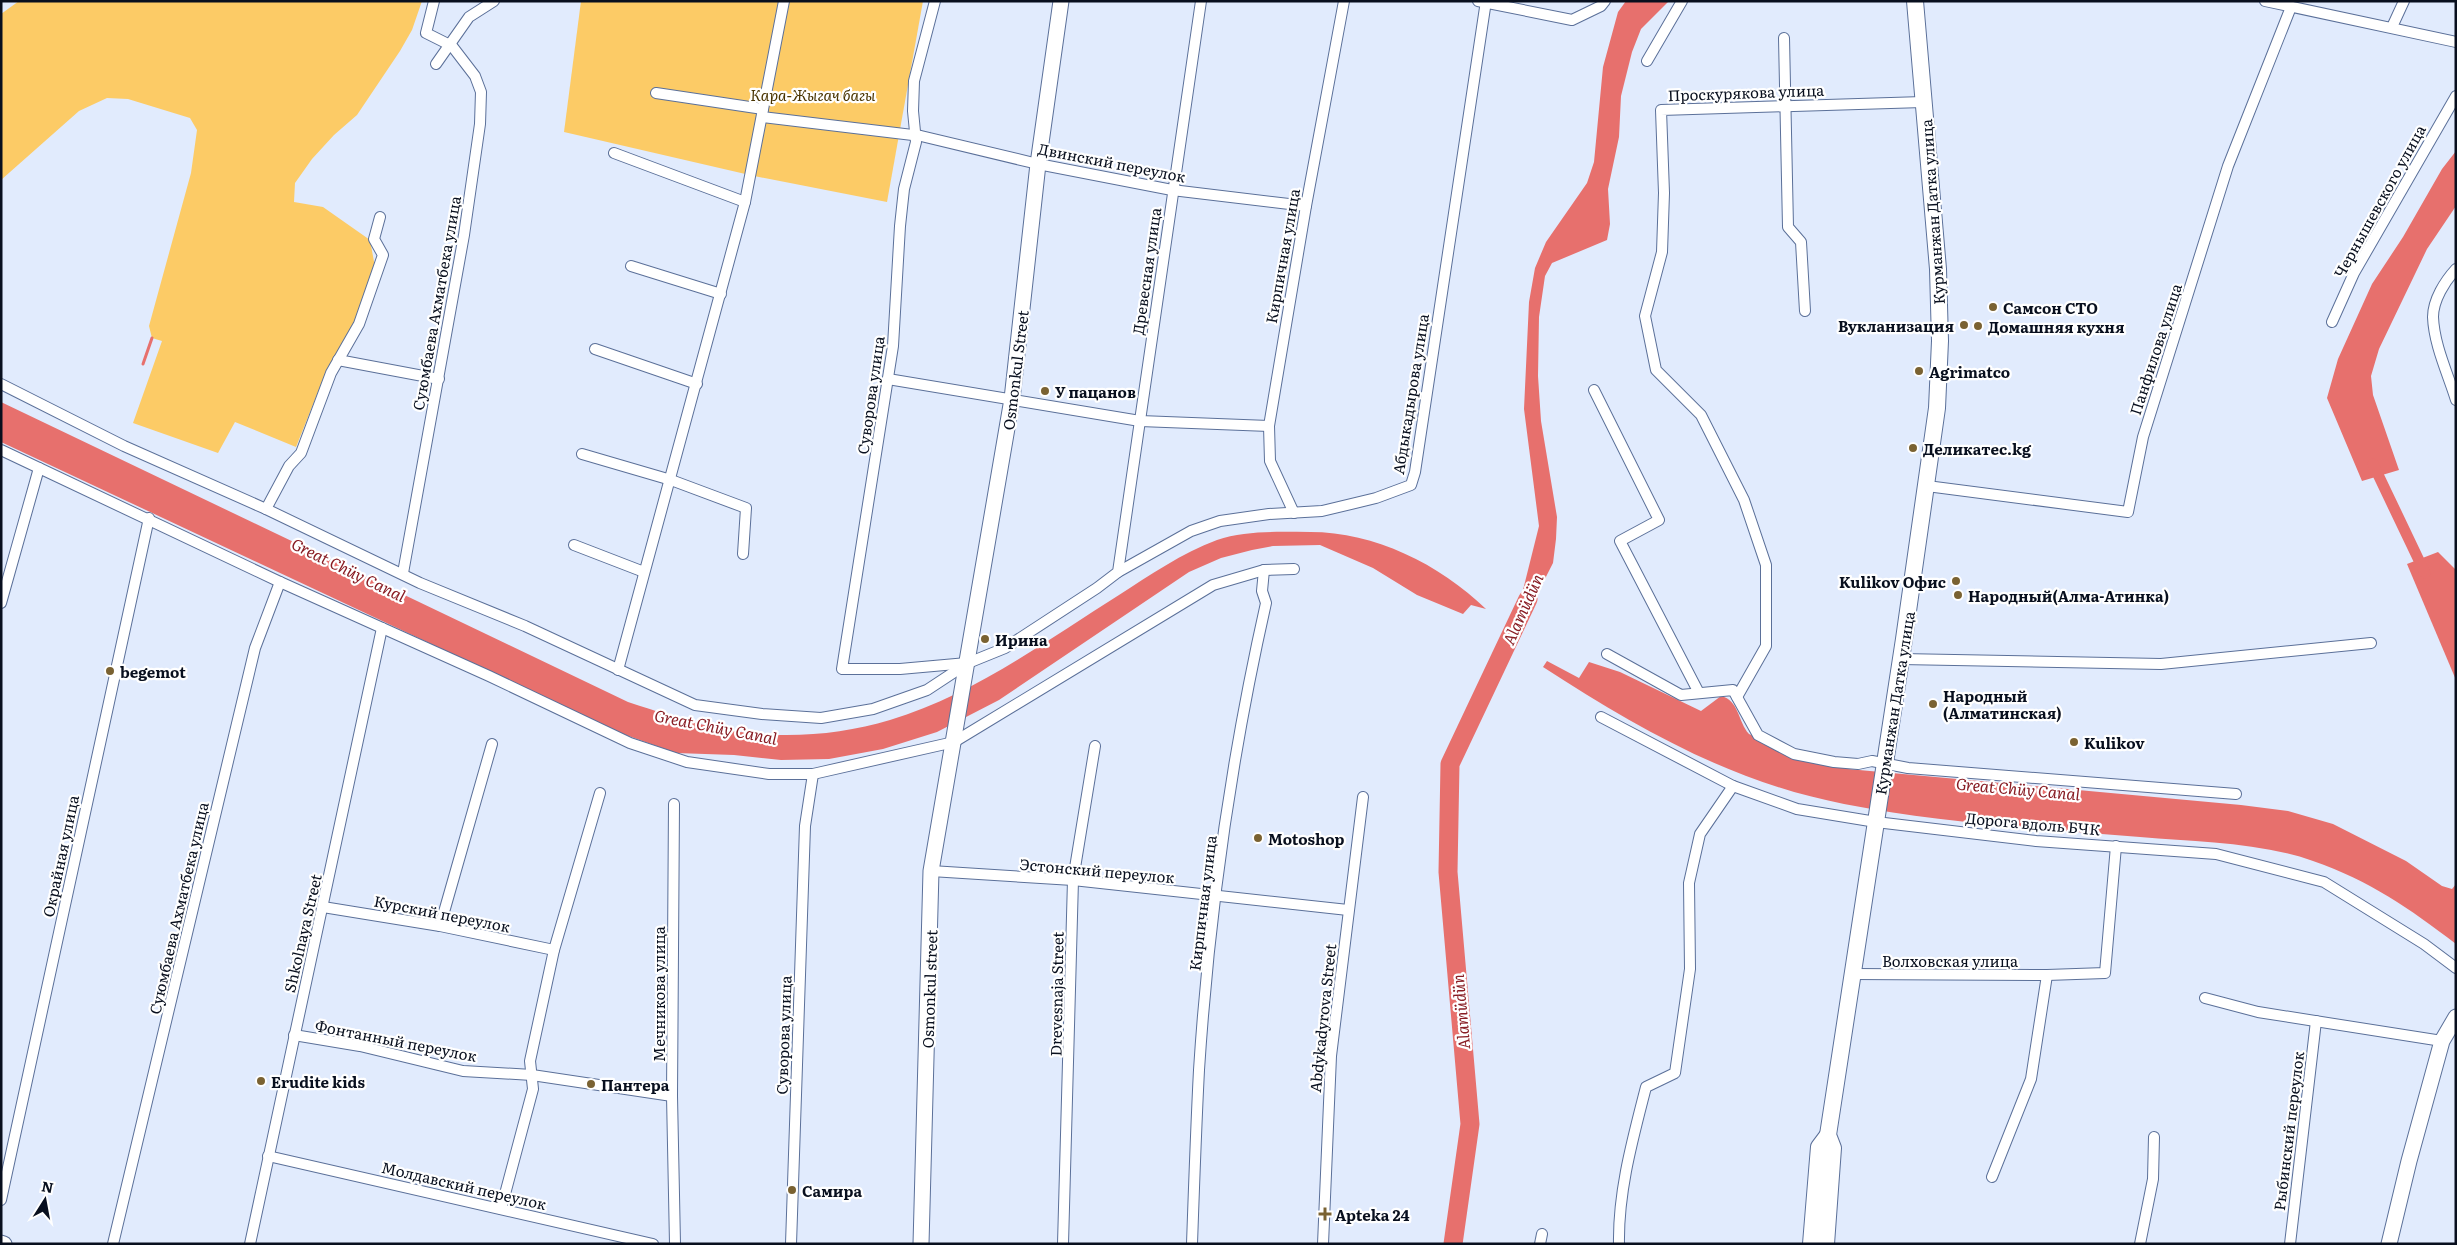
<svg xmlns="http://www.w3.org/2000/svg" width="2457" height="1245" font-family="Literata,serif">
	<rect width="100%" height="100%" fill="#e1ebfd"/>
	<g fill="#fccb66">
		<path d="M19,1H422L412,30L400,51L357,115L334,135L312,159L295,183L294,202L323,207L370,240L375,267L357,318L326,372L296,447L235,422L218,453L133,423L162,341L152,338L149,326L191,173L197,130L190,118L128,99L107,98L79,111L1,180V14Z"/>
		<path d="M581,1H923L887,202L754,176L564,132Z"/>
	</g>
	<g fill="#e7706d">
		<path d="M1626,1H1669L1641,29L1632,52L1621,96L1619,137L1608,189L1610,224L1607,240L1552,263L1545,276L1539,317L1538,376L1541,421L1557,517L1556,539L1553,563L1521,626L1511,619L1521,598L1539,526L1524,409L1529,302L1535,268L1546,242L1587,183L1594,162L1603,67L1618,12Z"/>
		<path d="M2456,151V206L2427,249L2379,349L2371,376L2373,395L2399,470L2362,481L2327,398L2338,359L2372,284L2403,237L2442,169Z"/>
		<path d="M1,402L628,702C656,711 684,721 713,727C770,740 834,737 890,720C973,695 1046,641 1119,595C1150,575 1182,553 1217,540C1246,530 1279,532 1310,532C1375,532 1439,564 1486,609L1471,605L1463,614L1417,595L1373,568L1320,545L1273,546L1252,550L1221,558L1189,572L999,700L937,732L883,749L829,759L781,760L734,755L676,753L623,734L1,442Z"/>
		<path d="M2438,552L2456,570V680L2407,564Z"/>
		<path d="M1547,661L1579,678L1589,662L1620,672L1701,711L1721,696C1739,700 1738,722 1749,734L1808,759L1848,769L2241,805L2288,811L2333,824L2406,861L2442,886L2452,889L2456,884V944C2409,908 2370,881 2313,861C2259,842 2197,842 2140,837C2041,829 1941,823 1844,804C1731,782 1639,729 1543,667Z"/>
	</g>
	<g fill="none" stroke-linecap="round" stroke-linejoin="round">
		<path stroke="#e7706d" stroke-width="3" d="M143,364L152,338"/>
		<path stroke="#e7706d" stroke-width="11" d="M2373,464L2425,573"/>
		<path stroke="#e7706d" stroke-width="19" d="M1453,1244L1470,1124L1448,872L1450,764L1528,599"/>
		<g stroke="#5b7099" stroke-width="12">
			<g id="street">
				<path d="M935,1L914,81L913,111L916,142L904,189L900,226L893,346L842,669H900L967,663"/>
				<path d="M1478,1L1572,20L1601,6L1605,1"/>
				<path d="M2265,1L2456,42"/>
				<path d="M2392,27L2404,1"/>
				<path d="M1784,38L1788,227L1801,242L1805,311"/>
				<path d="M1647,61L1682,1"/>
				<path d="M436,64L469,17L494,1"/>
				<path d="M656,93L763,109"/>
				<path d="M762,117L921,136L1038,164L1172,190L1306,206"/>
				<path d="M614,153L745,202L618,670"/>
				<path d="M745,202L784,1"/>
				<path d="M631,266L721,294"/>
				<path d="M2456,269C2445,281 2433,300 2433,317C2434,345 2448,374 2456,400"/>
				<path d="M2332,322L2354,273L2456,96"/>
				<path d="M595,349L697,384"/>
				<path d="M338,360L439,379"/>
				<path d="M888,379L1140,421L1269,426"/>
				<path d="M1,384L124,446L266,509L420,583L525,626L695,705L762,714L821,718L873,709L927,690L968,663L1005,648L1097,588L1118,572L1201,1"/>
				<path d="M1594,390L1659,520L1620,541L1699,693"/>
				<path d="M1,450L280,582L489,676L630,743L687,762L769,774H813L954,742L1213,585L1264,570L1294,569"/>
				<path d="M582,454L671,480L746,508L743,554"/>
				<path d="M1927,486L2128,512L2143,437L2228,166L2291,7"/>
				<path d="M266,509L289,466L301,453L331,373L359,324L383,255L374,239L380,217"/>
				<path d="M1294,513L1270,461L1269,426L1306,206L1344,1"/>
				<path d="M574,545L644,572"/>
				<path d="M1118,572L1191,531L1220,521L1269,514L1322,511L1376,498L1411,485L1415,472L1486,1"/>
				<path d="M403,573L464,235L480,124L481,92L475,76L452,46L426,33L434,1"/>
				<path d="M1,603L39,468"/>
				<path d="M1607,654L1681,695L1733,690L1758,735L1794,754L1834,762L1858,764L1872,761L1908,768L2236,794"/>
				<path d="M1901,659L2161,664L2371,643"/>
				<path d="M1737,697L1766,646V565L1744,500L1701,415L1656,370L1645,316L1662,252L1664,193L1661,110L1923,102"/>
				<path d="M1601,717L1733,786L1797,809L1876,822L2036,841L2216,854L2324,882L2424,944L2456,968"/>
				<path d="M674,804L672,1096L675,1244"/>
				<path d="M931,871L1073,880L1348,910"/>
				<path d="M323,907L440,926L554,950"/>
				<path d="M440,926L492,744"/>
				<path d="M1853,974L2047,975L2105,973L2116,846"/>
				<path d="M2205,998L2258,1012L2442,1041"/>
				<path d="M294,1035L360,1046L463,1071L532,1075L672,1096"/>
				<path d="M268,1156L653,1244"/>
				<path d="M1992,1177L2031,1079L2047,975"/>
				<path d="M1,1200L149,518"/>
				<path d="M501,1209L533,1089L530,1061L554,950L600,793"/>
				<path d="M113,1244L255,648L280,582"/>
				<path d="M250,1244L382,628"/>
				<path d="M791,1244L805,826L813,774"/>
				<path d="M1063,1244L1073,880L1095,746"/>
				<path d="M1192,1244C1194,1186 1196,1128 1199,1070C1209,915 1232,754 1266,603L1262,591L1264,570"/>
				<path d="M1323,1244L1331,1056L1363,797"/>
				<path d="M1540,1244L1542,1234"/>
				<path d="M1619,1244C1618,1191 1633,1138 1646,1087L1675,1073L1690,969L1689,883L1700,834L1733,786"/>
				<path d="M2140,1244L2153,1179L2154,1137"/>
				<path d="M2290,1244L2316,1021"/>
			</g>
		</g>
		<g stroke="#5b7099" stroke-width="17">
			<g id="secondary">
				<path d="M1,1243L4,1244"/>
				<path d="M921,1244L931,871L1012,399L1038,164L1061,1"/>
				<path d="M2389,1244L2409,1161L2442,1041L2456,1017"/>
			</g>
		</g>
		<g stroke="#5b7099" stroke-width="18">
			<g id="primary">
				<path d="M1811,1244L1819,1147L1828,1135"/>
				<path d="M1826,1244L1833,1148L1828,1135L1904,639L1937,408L1940,341L1938,269L1915,1"/>
			</g>
		</g>
		<use href="#street" stroke="#fff" stroke-width="10"/>
		<use href="#secondary" stroke="#fff" stroke-width="15"/>
		<use href="#primary" stroke="#fff" stroke-width="16"/>
	</g>
	<g fill="#7a6232" stroke="#fff" stroke-width="2">
		<circle cx="1993" cy="307" r="5"/>
		<circle cx="1964" cy="325" r="5"/>
		<circle cx="1978" cy="326" r="5"/>
		<circle cx="1919" cy="371" r="5"/>
		<circle cx="1045" cy="391" r="5"/>
		<circle cx="1913" cy="448" r="5"/>
		<circle cx="1956" cy="581" r="5"/>
		<circle cx="1958" cy="595" r="5"/>
		<circle cx="985" cy="639" r="5"/>
		<circle cx="110" cy="671" r="5"/>
		<circle cx="1933" cy="704" r="5"/>
		<circle cx="2074" cy="742" r="5"/>
		<circle cx="1258" cy="838" r="5"/>
		<circle cx="261" cy="1081" r="5"/>
		<circle cx="591" cy="1084" r="5"/>
		<circle cx="792" cy="1190" r="5"/>
		<path d="M1322.5 1206.5h5v5h5v5h-5v5h-5v-5h-5v-5h5z"/>
	</g>
	<g text-anchor="middle" dominant-baseline="central" stroke-width="4.5" stroke-linejoin="round" paint-order="stroke">
		<g font-size="15" fill="#080f1e" stroke="#fff">
			<text transform="translate(1746 92) rotate(-2)">Проскурякова улица</text>
			<text transform="translate(1112 162) rotate(11)">Двинский переулок</text>
			<text transform="translate(2379 201) rotate(-61)">Чернышевского улица</text>
			<text transform="translate(1932 212) rotate(-94)">Курманжан Датка улица</text>
			<text transform="translate(1282 256) rotate(-80)">Кирпичная улица</text>
			<text transform="translate(1146 271) rotate(-82)">Древесная улица</text>
			<text transform="translate(436 303) rotate(-80)">Суюмбаева Ахматбека улица</text>
			<text transform="translate(2155 349) rotate(-72)">Панфилова улица</text>
			<text transform="translate(1015 370) rotate(-83)">Osmonkul Street</text>
			<text transform="translate(1410 394) rotate(-81)">Абдыкадырова улица</text>
			<text transform="translate(870 395) rotate(-82)">Суворова улица</text>
			<text transform="translate(1894 703) rotate(-81)">Курманжан Датка улица</text>
			<text transform="translate(2033 823) rotate(5)">Дорога вдоль БЧК</text>
			<text transform="translate(60 856) rotate(-78)">Окрайная улица</text>
			<text transform="translate(1097 870) rotate(5)">Эстонский переулок</text>
			<text transform="translate(1202 903) rotate(-83)">Кирпичная улица</text>
			<text transform="translate(178 908) rotate(-77)">Суюмбаева Ахматбека улица</text>
			<text transform="translate(442 913) rotate(11)">Курский переулок</text>
			<text transform="translate(302 933) rotate(-77)">Shkolnaya Street</text>
			<text x="1950" y="960">Волховская улица</text>
			<text transform="translate(929 989) rotate(-88)">Osmonkul street</text>
			<text transform="translate(658 994) rotate(-90)">Мечникова улица</text>
			<text transform="translate(1056 994) rotate(-89)">Drevesnaja Street</text>
			<text transform="translate(1322 1018) rotate(-84)">Abdykadyrova Street</text>
			<text transform="translate(783 1035) rotate(-88)">Суворова улица</text>
			<text transform="translate(396 1040) rotate(11)">Фонтанный переулок</text>
			<text transform="translate(2288 1131) rotate(-83)">Рыбинский переулок</text>
			<text transform="translate(464 1185) rotate(13)">Молдавский переулок</text>
		</g>
		<g font-size="15" font-style="italic" fill="#493400" stroke="#fff">
			<text x="813" y="94">Кара-Жыгач багы</text>
		</g>
		<g font-size="15" font-weight="bold" fill="#080f1e" stroke="#fff" text-anchor="start">
			<text x="2003" y="307">Самсон СТО</text>
			<text x="1954" y="325" text-anchor="end">Вукланизация</text>
			<text x="1988" y="326">Домашняя кухня</text>
			<text x="1929" y="371">Agrimatco</text>
			<text x="1055" y="391">У пацанов</text>
			<text x="1923" y="448">Деликатес.kg</text>
			<text x="1946" y="581" text-anchor="end">Kulikov Офис</text>
			<text x="1968" y="595">Народный(Алма-Атинка)</text>
			<text x="995" y="639">Ирина</text>
			<text x="120" y="671">begemot</text>
			<text x="1943" y="695">Народный<tspan x="1943" dy="17">(Алматинская)</tspan></text>
			<text x="2084" y="742">Kulikov</text>
			<text x="1268" y="838">Motoshop</text>
			<text x="271" y="1081">Erudite kids</text>
			<text x="601" y="1084">Пантера</text>
			<text x="802" y="1190">Самира</text>
			<text x="1335" y="1214">Apteka 24</text>
		</g>
		<g font-size="16" font-style="italic" fill="#881c23" stroke="#fff">
			<text transform="translate(349 569) rotate(26)">Great Chüy Canal</text>
			<text transform="translate(1522 609) rotate(-66)">Alamüdün</text>
			<text transform="translate(716 726) rotate(11)">Great Chüy Canal</text>
			<text transform="translate(2018 788) rotate(5)">Great Chüy Canal</text>
			<text transform="translate(1460 1012) rotate(-95)">Alamüdün</text>
		</g>
	</g>
	<rect width="2457" height="1245" fill="none" stroke="#080f1e" stroke-width="5"/>
	<g transform="translate(45 1200) rotate(11)" stroke="#ffffff" stroke-width="4" paint-order="stroke">
	<path d="M0-4L9 19L0 12L-9 19Z" fill="#080f1e"/>
	<text y="-8" font-size="14" font-weight="bold" text-anchor="middle" fill="#080f1e">N</text>
	</g>
</svg>
